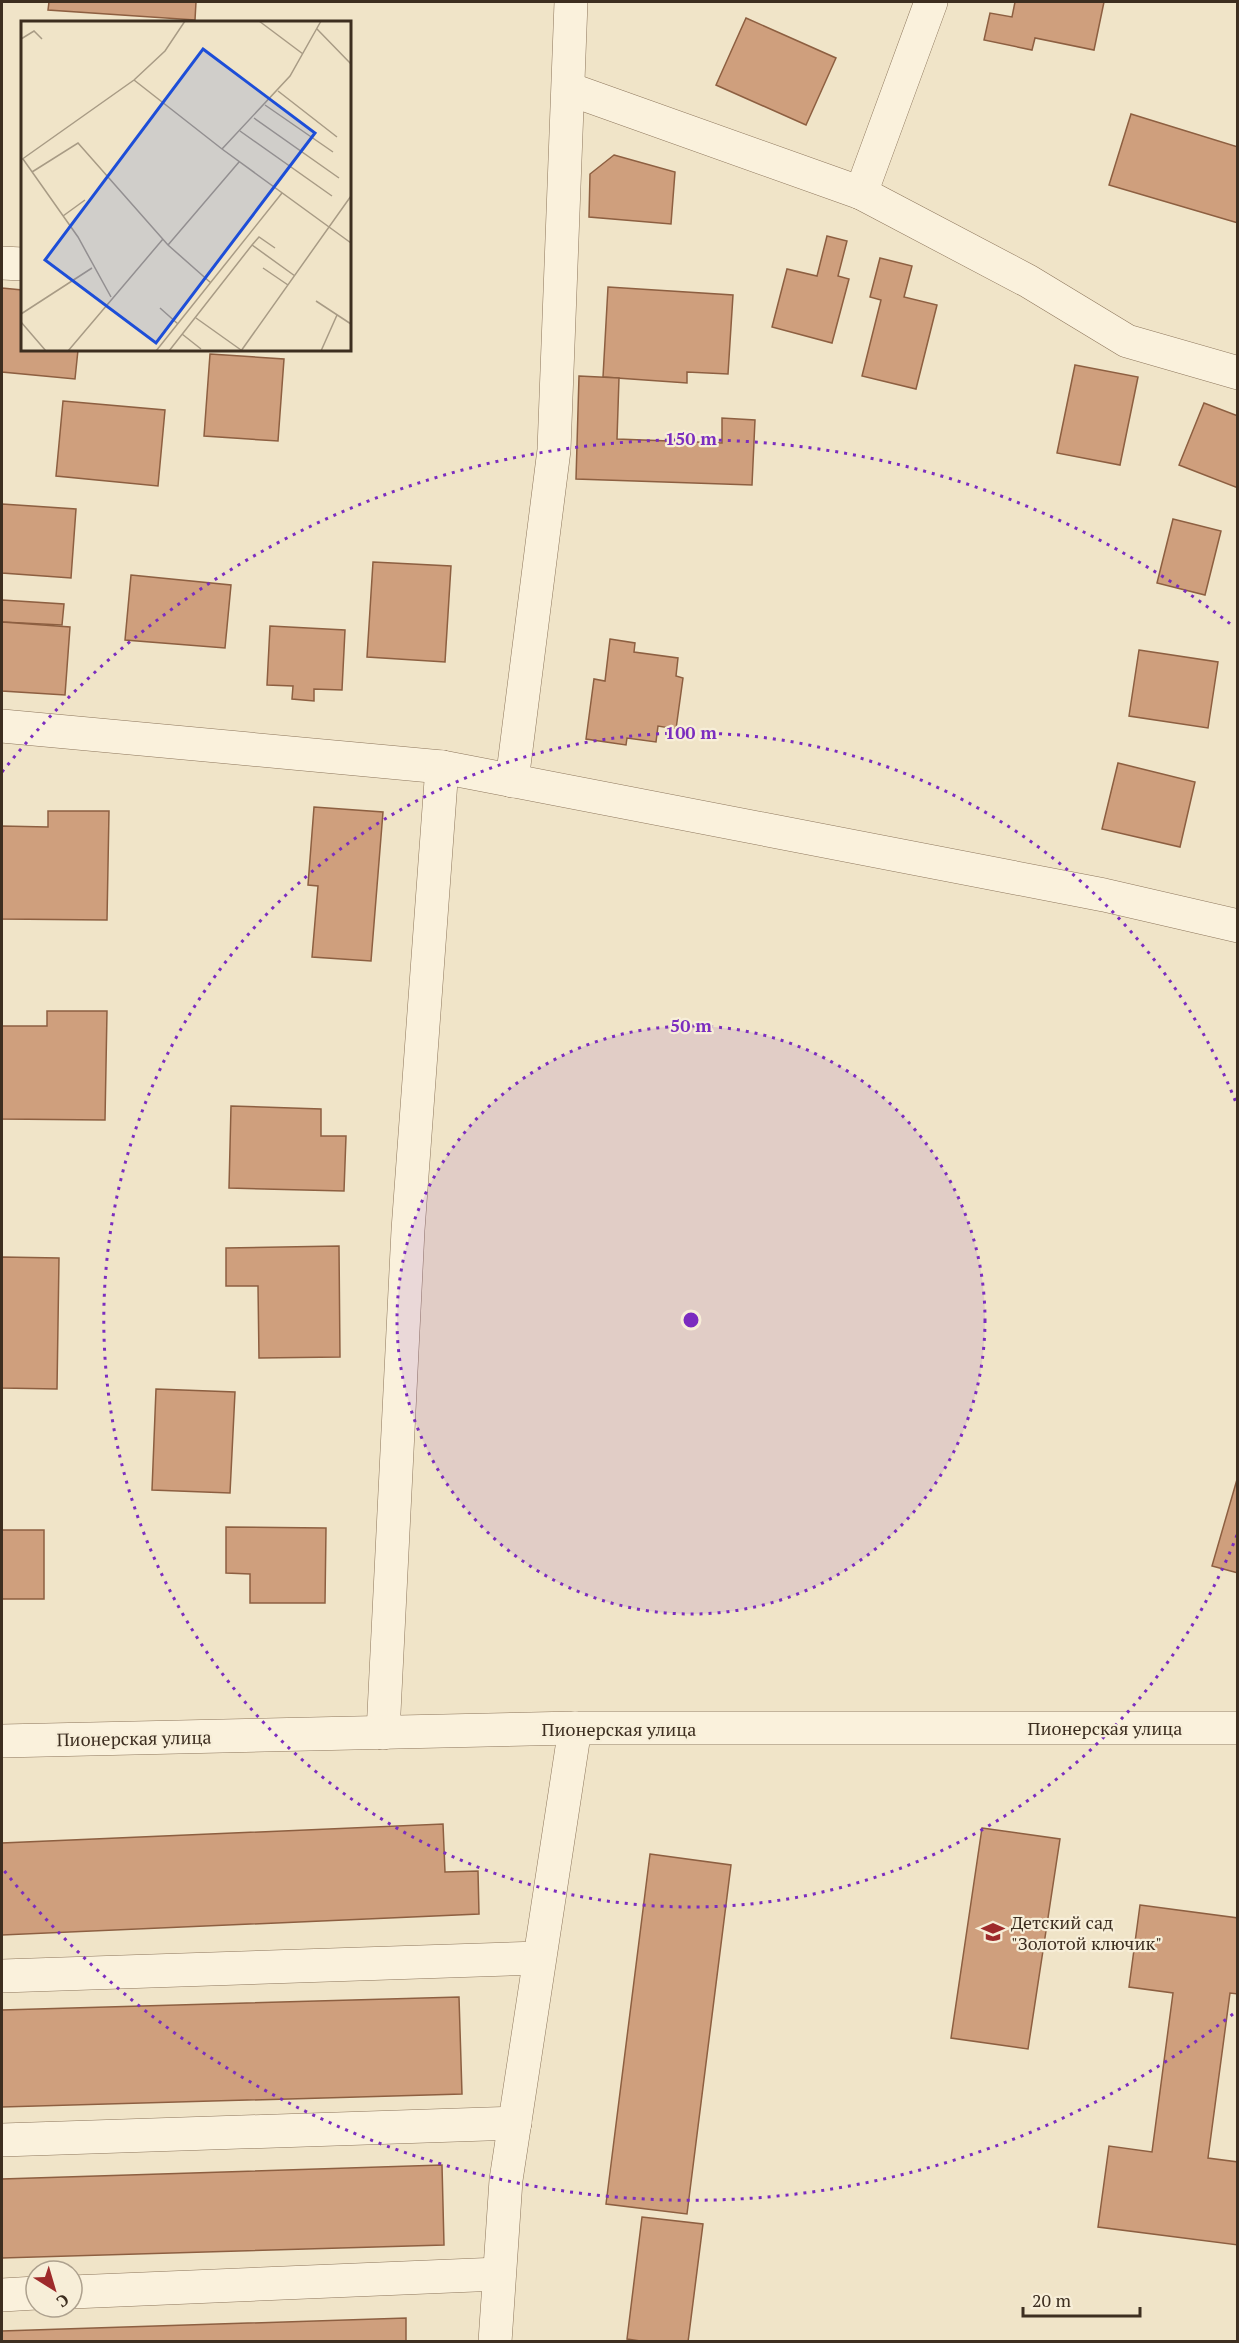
<svg xmlns="http://www.w3.org/2000/svg" width="1239" height="2343" font-family="'PT Serif',serif">
	<rect width="100%" height="100%" fill="#f0e4c8"/>
	<g fill="#cf9f7d" stroke="#8d5f41" stroke-width="1.5">
		<path d="M49,2H196L195,20L48,10Z"/>
		<path d="M1015,2H1104L1094,50L1035,38L1032,50L984,40L990,13L1012,17Z"/>
		<path d="M746,18L836,58L806,125L716,85Z"/>
		<path d="M1131,114L1238,147V223L1109,185Z"/>
		<path d="M614,155L675,172L671,224L589,217L590,174Z"/>
		<path d="M827,236L847,241L838,276L849,279L832,343L772,327L787,269L817,276Z"/>
		<path d="M880,258L912,266L904,297L937,305L916,389L862,376L881,300L870,297Z"/>
		<path d="M608,287L733,295L728,374L687,372V383L603,377Z"/>
		<path d="M2,288L22,290V350H78L75,379L2,372Z"/>
		<path d="M210,354L284,359L278,441L204,436Z"/>
		<path d="M1075,365L1138,377L1120,465L1057,453Z"/>
		<path d="M579,376L619,378L617,439L722,443V418L755,420L752,485L576,479Z"/>
		<path d="M63,401L165,410L158,486L56,476Z"/>
		<path d="M1204,403L1238,416V488L1179,465Z"/>
		<path d="M2,504L76,509L71,578L2,573Z"/>
		<path d="M1173,519L1221,531L1205,595L1157,583Z"/>
		<path d="M373,562L451,566L445,662L367,657Z"/>
		<path d="M131,575L231,585L225,648L125,640Z"/>
		<path d="M2,600L64,604L62,625L2,622Z"/>
		<path d="M2,622L70,627L65,695L2,691Z"/>
		<path d="M270,626L345,630L342,690L314,689V701L292,699L293,686L267,685Z"/>
		<path d="M610,639L635,643L634,652L678,658L676,676L683,678L676,729L658,726L656,742L627,738L626,745L586,739L594,679L605,681Z"/>
		<path d="M1139,650L1218,662L1208,728L1129,716Z"/>
		<path d="M1118,763L1195,782L1180,847L1102,829Z"/>
		<path d="M314,807L383,812L371,961L312,957L318,886L308,885Z"/>
		<path d="M48,811H109L107,920L2,919V826L48,827Z"/>
		<path d="M47,1011H107L105,1120L2,1119V1026H47Z"/>
		<path d="M231,1106L321,1109V1136H346L344,1191L229,1188Z"/>
		<path d="M339,1246L340,1357L259,1358L258,1286H226V1248Z"/>
		<path d="M2,1257L59,1258L57,1389L2,1388Z"/>
		<path d="M156,1389L235,1392L230,1493L152,1490Z"/>
		<path d="M1238,1476V1573L1212,1566Z"/>
		<path d="M226,1527L326,1528L325,1603H250V1574L226,1573Z"/>
		<rect x="2" y="1530" width="42" height="69"/>
		<path d="M443,1824L445,1872L478,1871L479,1914L2,1935V1843Z"/>
		<path d="M982,1828L1060,1839L1028,2049L951,2038Z"/>
		<path d="M650,1854L731,1865L687,2214L606,2204Z"/>
		<path d="M1140,1905L1238,1918V1994L1230,1993L1208,2158L1238,2162V2245L1098,2227L1109,2146L1152,2152L1173,1993L1129,1987Z"/>
		<path d="M459,1997L462,2094L2,2107V2010Z"/>
		<path d="M442,2165L444,2245L2,2258V2179Z"/>
		<path d="M642,2217L703,2224L688,2342H647L627,2339Z"/>
		<path d="M406,2318V2342H2V2331Z"/>
	</g>
	<g fill="none" stroke-linecap="round" stroke-linejoin="round">
		<g stroke="#8d765c" stroke-width="34">
			<g id="minor">
				<path d="M569,89L861,193L1028,281L1127,341L1238,373"/>
				<path d="M861,193L931,2"/>
				<path d="M2,263L22,264"/>
				<path d="M2,726L442,767L1104,895L1238,926"/>
				<path d="M512,781L554,450L571,2"/>
				<path d="M383,1733L408,1230L442,767"/>
				<path d="M2,1741L575,1728H1238"/>
				<path d="M2,1976L539,1958"/>
				<path d="M2,2140L515,2123"/>
				<path d="M72,2292L499,2274"/>
				<path d="M2,2295L36,2293"/>
				<path d="M495,2342L506,2180L575,1728"/>
			</g>
		</g>
		<use href="#minor" stroke="#faf1dc" stroke-width="33"/>
	</g>
	<circle cx="691" cy="1320" r="294" fill="#7b2cbf" fill-opacity=".12"/>
	<g fill="none" stroke="#7b2cbf" stroke-width="3" stroke-dasharray="3 6">
		<circle cx="691" cy="1320" r="294"/>
		<path d="M1237 1535A587 587 0 1 1 1237 1105"/>
		<path d="M1233 2014A881 881 0 0 1 2 1868M2 772A881 881 0 0 1 1233 626"/>
	</g>
	<defs>
		<g id="school-bare" transform="scale(1.8)"><path d="M0-5L7-2L0 1L-7-2ZM-4 1L0 2.5L4 1V4Q0 6-4 4Z" fill="#9e2a2b" stroke="#f7eed8" stroke-width="2.5" paint-order="stroke"/></g>
	</defs>
	<g fill-rule="evenodd">
		<use href="#school-bare" x="993" y="1932"/>
	</g>
	<g text-anchor="middle" dominant-baseline="central" stroke-width="4.5" stroke-linejoin="round" paint-order="stroke">
		<g font-size="18" fill="#3d2e20" stroke="#f7eed8">
			<text x="1105" y="1728">Пионерская улица</text>
			<text x="619" y="1729">Пионерская улица</text>
			<text transform="translate(134 1738) rotate(-1)">Пионерская улица</text>
		</g>
		<g font-size="18" fill="#3d2e20" stroke="#f7eed8" text-anchor="start">
			<text x="1011" y="1922">Детский сад<tspan x="1011" dy="21">"Золотой ключик"</tspan></text>
		</g>
	</g>
	<g transform="translate(21 21)">
		<rect width="330" height="330" fill="#f0e4c8"/>
		<path fill="none" stroke="#a89b85" stroke-width="1.5" d="M238,0L282,33M296,8L330,43M0,18L13,10L21,18M113,59L201,128L330,222M257,70L316,116M244,84L312,131M233,97L318,157M219,110L311,175M201,128L269,55L300,0M2,138L57,216L90,276M0,139L113,59L144,30L164,0M11,151L57,122L147,224L190,262M42,195L64,179M147,224L218,141M231,224L238,216L254,227M242,247L267,264M295,280L330,303M139,287L157,303M0,293L71,247M175,297L220,329M0,301L25,330M161,313L180,328M47,330L142,218M135,330L261,172M148,330L231,224L274,255M220,330L330,175M300,330L316,294"/>
		<path fill="#1d4ed8" fill-opacity="0.15" stroke="#1d4ed8" stroke-width="3" d="M182,28L294,112L135,322L24,239Z"/>
		<rect width="330" height="330" fill="none" stroke="#3d2e20" stroke-width="3"/>
	</g>
	<circle cx="691" cy="1320" r="9" fill="#7b2cbf" stroke="#f7eed8" stroke-width="3"/>
	<g font-size="18" text-anchor="middle" font-weight="bold" fill="#7b2cbf" stroke="#f7eed8" stroke-width="4.5" stroke-linejoin="round" paint-order="stroke">
		<text x="691" y="445">150 m</text>
		<text x="691" y="739">100 m</text>
		<text x="691" y="1032">50 m</text>
	</g>
	<rect width="1239" height="2343" fill="none" stroke="#3d2e20" stroke-width="6"/>
	<g transform="translate(54 2289) rotate(143)"><circle r="28" fill="#f7eed8" stroke="#ada18e" stroke-width="1.5"/>
	<path d="M0-4.5L10 22L0 15L-10 22Z" fill="#9e2a2b"/>
	<text y="-9" font-size="16" font-weight="bold" text-anchor="middle" fill="#3d2e20">С</text>
	</g>
	<path d="M1023 2307v9h117v-9" fill="none" stroke="#3d2e20" stroke-width="3"/>
	<text x="1032" y="2307" font-size="18" fill="#3d2e20" stroke="#f7eed8" stroke-width="4.5" paint-order="stroke">20 m</text>
</svg>
